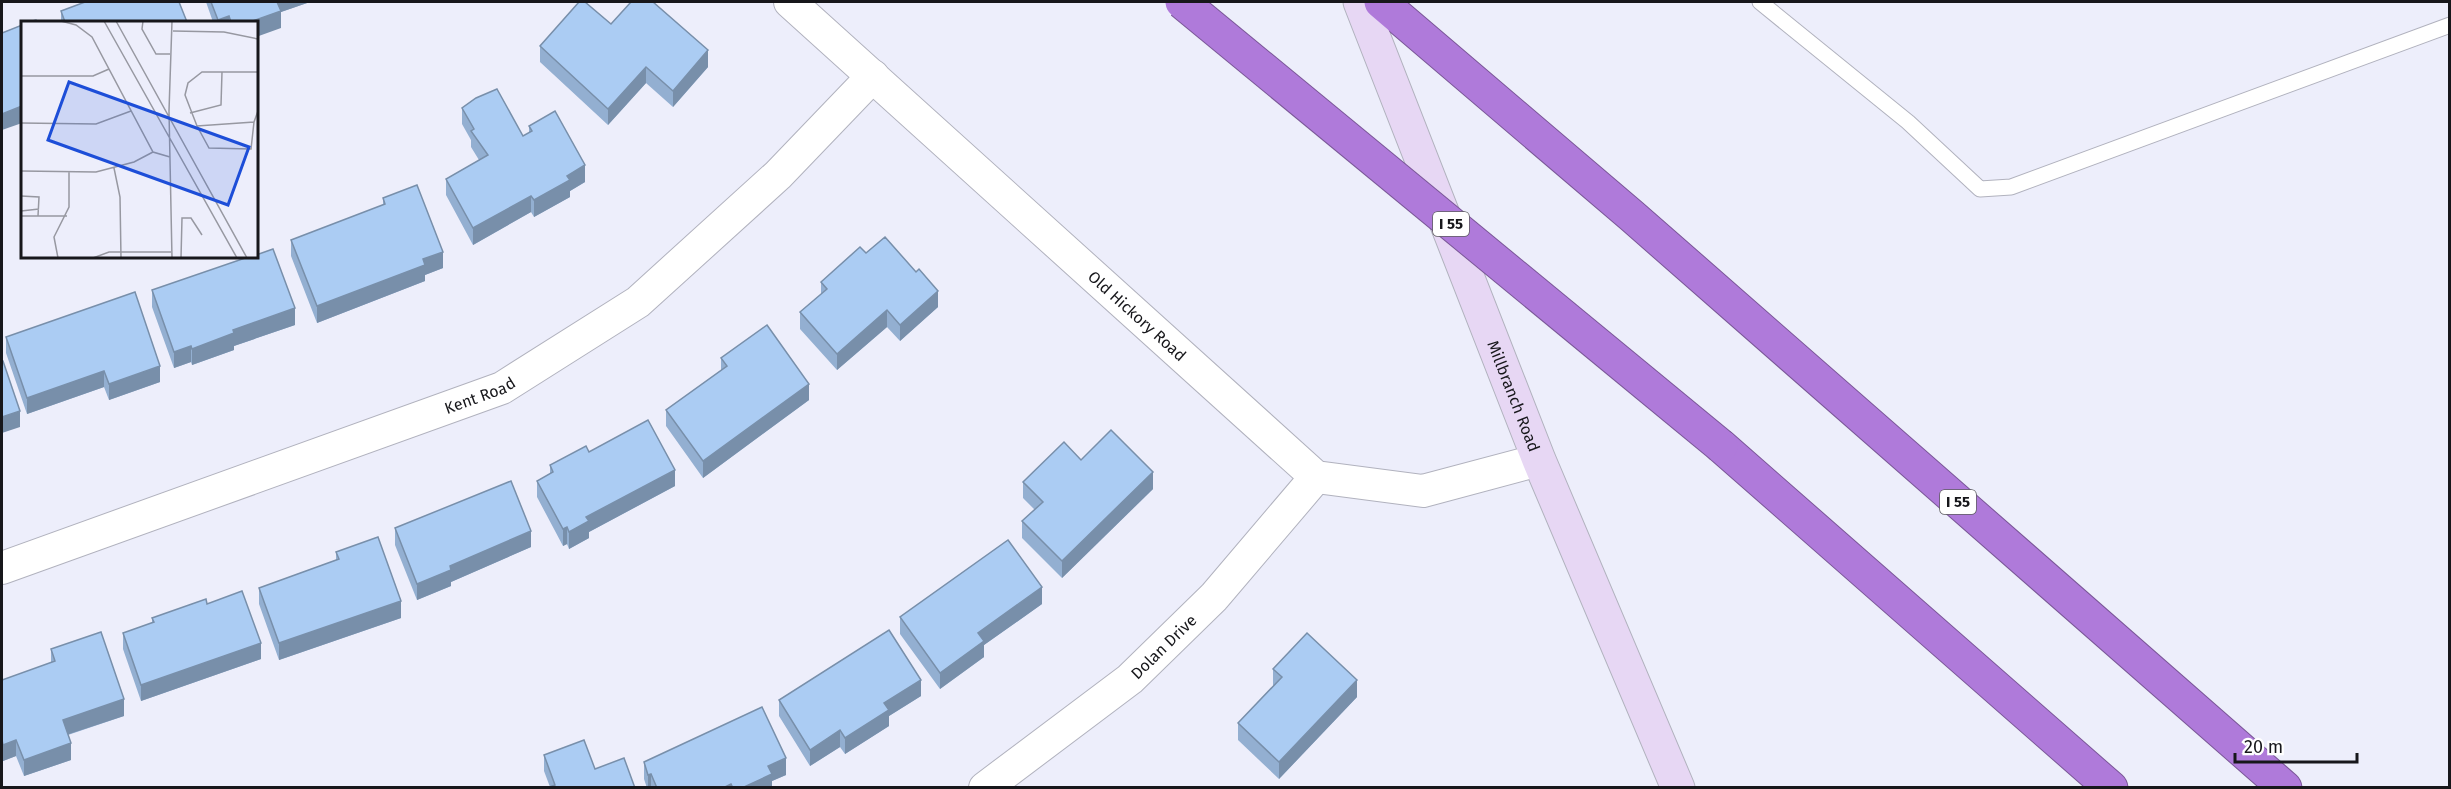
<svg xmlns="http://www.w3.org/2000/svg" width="2451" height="789" font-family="'Fira Sans',sans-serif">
	<rect width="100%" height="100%" fill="#edeefb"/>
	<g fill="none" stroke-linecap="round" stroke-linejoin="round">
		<g stroke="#b1b2be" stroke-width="17">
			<path id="service" d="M1760,2L1908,122L1980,189L2011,187L2450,25"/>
		</g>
		<g stroke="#b1b2be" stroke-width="34">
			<g id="minor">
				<path id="s1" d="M790,2L1316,477L1423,491L1539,460"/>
				<path id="s2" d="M2,568L502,388L638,302L778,175L873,76"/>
				<path id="s3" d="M985,788L1130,679L1214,597L1316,477"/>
			</g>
		</g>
		<g stroke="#b1b2be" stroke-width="35">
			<g id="secondary">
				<path id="s4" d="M1360,2L1539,460L1678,788"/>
			</g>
		</g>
		<g stroke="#7a5797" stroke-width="35">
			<g id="motorway">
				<path d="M1381,2L1632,216L2285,788"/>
				<path d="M1721,446L2111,788"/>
			</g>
		</g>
		<use href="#service" stroke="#fff" stroke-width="15"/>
		<use href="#minor" stroke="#fff" stroke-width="32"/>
		<use href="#secondary" stroke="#e7d7f4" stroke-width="33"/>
		<use href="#motorway" stroke="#af7ada" stroke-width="33"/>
		<g stroke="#7a5797" stroke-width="35" stroke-linecap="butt">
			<path id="motorway-bridge" d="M1182,2L1721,446"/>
		</g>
		<use href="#motorway-bridge" stroke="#af7ada" stroke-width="33"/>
	</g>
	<g fill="#93afd1">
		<path d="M83,2H179L187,22H61V11L83,3Z"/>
		<path d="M206,2H310L281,12V28L256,22H213Z"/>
		<path d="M611,24L708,67L673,107L646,83L608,125L540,62V46Z"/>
		<path d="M462,108L523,136L529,133V126L585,182L570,191V197L534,217L531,212L473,245L446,195V179L479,160L471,147V140L462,124Z"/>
		<path d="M383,198L443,268L425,275V281L317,323L291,256V240L383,205Z"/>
		<path d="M821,282L938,307L900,341L887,327L837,370L800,329V312L821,294Z"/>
		<path d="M152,290L295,325L234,346V350L192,365L191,362L174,368L152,307Z"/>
		<path d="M6,337L160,382L109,400L104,387L27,414L6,353Z"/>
		<path d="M721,358L809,400L703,478L666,426V410L721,371Z"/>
		<path d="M589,452L675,486L589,532V538L569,549L567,544L563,546L537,497V481L550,474V465Z"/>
		<path d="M1081,460L1153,489L1062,578L1022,538V521L1035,510L1023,498V482Z"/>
		<path d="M395,528L531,547L451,582V586L417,600L395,545Z"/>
		<path d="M336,552L401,618L279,660L259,604V588L336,560Z"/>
		<path d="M207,604L261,659L141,701L123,649V633L152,623V618Z"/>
		<path d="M1042,604L984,645V657L940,689L900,634V617Z"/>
		<path d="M51,649L124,716L68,735L71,760L24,776L16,756L3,761L2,756V680L51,663Z"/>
		<path d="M1273,669L1357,697L1279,779L1238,740V723L1273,686Z"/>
		<path d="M921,696L889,716V726L845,754L840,747L810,766L779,716V700Z"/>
		<path d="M544,755L595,769L550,787L544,771Z"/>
		<path d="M644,762L786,775L772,781V788H647L644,779Z"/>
	</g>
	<g fill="#788faa">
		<path d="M276,2H310L281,12V28L256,37V22H250Z"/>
		<path d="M229,16V22H218V20Z"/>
		<path d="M708,50V67L673,107V91Z"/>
		<path d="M646,67V83L608,125V109Z"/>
		<path d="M22,106V123L2,130V114Z"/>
		<path d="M585,165V182L570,191V197L534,217V200L567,176Z"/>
		<path d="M531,196V212L473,245V228Z"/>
		<path d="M443,252V268L425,275V281L317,323V306L423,259Z"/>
		<path d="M938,291V307L900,341V325Z"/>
		<path d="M295,308V325L234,346V350L192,365V349L233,330Z"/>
		<path d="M887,310V327L837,370V354Z"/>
		<path d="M191,346V362L174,368V352Z"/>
		<path d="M160,366V382L109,400V384Z"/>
		<path d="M104,371V387L27,414V398Z"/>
		<path d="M809,384V400L703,478V461Z"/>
		<path d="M20,411V427L2,433V417Z"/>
		<path d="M675,470V486L589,532V538L569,549V532L586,517Z"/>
		<path d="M1153,472V489L1062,578V561Z"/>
		<path d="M567,527V544L563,546V529Z"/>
		<path d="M531,531V547L451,582V586L417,600V584L450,566Z"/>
		<path d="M1042,587V604L984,645V657L940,689V673L978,633Z"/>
		<path d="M401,601V618L279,660V643Z"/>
		<path d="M261,643V659L141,701V685Z"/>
		<path d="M921,680V696L889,716V726L845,754V738L884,703Z"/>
		<path d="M1357,680V697L1279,779V762Z"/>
		<path d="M124,699V716L63,736V720Z"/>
		<path d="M840,730V747L810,766V750Z"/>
		<path d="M16,740V756L3,761V745Z"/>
		<path d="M71,743V760L24,776V760Z"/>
		<path d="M786,758V775L772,781V788H742L768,766Z"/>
		<path d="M651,774V788H648V775Z"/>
		<path d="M731,784V788H723Z"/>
	</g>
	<g fill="#abccf3" stroke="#788faa" stroke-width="1.5">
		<path d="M85,2H179L187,22H65L61,11Z"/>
		<path d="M211,2H277L281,11L250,22H231L229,16L218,20Z"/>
		<path d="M579,2H585L611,24L631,2H653L708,50L673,91L646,67L608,109L540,46Z"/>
		<path d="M36,20L37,22H28Z"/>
		<path d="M22,25V106L2,114V33Z"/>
		<path d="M497,89L523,136L532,131L529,126L555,111L585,165L567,176L570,180L534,200L531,196L473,228L446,179L488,155L471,131L474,129L462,108L476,98Z"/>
		<path d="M417,185L443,252L423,259L425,265L317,306L291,240L385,204L383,198Z"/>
		<path d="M885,237L916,272L919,269L938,291L900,325L887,310L837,354L800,312L827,289L821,282L860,247L866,253Z"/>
		<path d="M273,249L295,308L233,330L234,333L192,349L191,346L174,352L152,290L251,256H256V255Z"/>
		<path d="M135,292L160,366L109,384L104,371L27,398L6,337Z"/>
		<path d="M767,325L809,384L703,461L666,410L727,366L721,358Z"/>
		<path d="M2,361H3L20,411L2,417Z"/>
		<path d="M648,420L675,470L586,517L589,521L569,532L567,527L563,529L537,481L553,472L550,465L586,446L589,452Z"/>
		<path d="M1111,430L1153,472L1062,561L1022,521L1043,502L1023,482L1064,442L1081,460Z"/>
		<path d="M511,481L531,531L450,566L451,570L417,584L395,528Z"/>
		<path d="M378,537L401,601L279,643L259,588L339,559L336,552Z"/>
		<path d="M1008,540L1042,587L978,633L984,641L940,673L900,617Z"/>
		<path d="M242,591L261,643L141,685L123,633L154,622L152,618L206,599L207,604Z"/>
		<path d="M889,630L921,680L884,703L889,710L845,738L840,730L810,750L779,700Z"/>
		<path d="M101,632L124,699L63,720L71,743L24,760L16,740L3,745L2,740V680L55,661L51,649Z"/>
		<path d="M1307,633L1357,680L1279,762L1238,723L1282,677L1273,669Z"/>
		<path d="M762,707L786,758L768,766L772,774L742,788H733L731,784L723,788H657L651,774L648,775L644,762Z"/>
		<path d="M584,740L595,769L624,758L635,788H547L555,785L544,755Z"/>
	</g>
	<g text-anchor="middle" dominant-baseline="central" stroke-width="5" stroke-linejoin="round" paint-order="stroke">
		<g fill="#fff" stroke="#5d5d5f" stroke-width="1.5">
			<rect x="1433" y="212" width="36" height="24" rx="4.5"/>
			<rect x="1940" y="490" width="36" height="24" rx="4.5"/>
		</g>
		<g font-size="15" font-weight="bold" fill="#17171b">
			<text x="1451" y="224">I 55</text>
			<text x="1958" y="502">I 55</text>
		</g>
		<g font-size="16" fill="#17171b" stroke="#fff">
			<text stroke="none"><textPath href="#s1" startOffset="468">Old Hickory Road</textPath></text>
			<text stroke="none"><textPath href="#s2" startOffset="508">Kent Road</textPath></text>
			<text stroke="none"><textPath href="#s4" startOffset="423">Millbranch Road</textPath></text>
			<text stroke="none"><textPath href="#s3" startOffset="228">Dolan Drive</textPath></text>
		</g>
	</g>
	<g transform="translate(21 21)">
		<rect width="237" height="237" fill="#edeefb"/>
		<path fill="none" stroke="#9798a1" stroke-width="1.5" d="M40,0L55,4L71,16L132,131L149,136M83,0L216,237M95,0L226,237M122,0L121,8L135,33H149M152,10L203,11L237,18M237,51H181L167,62L164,74L176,105L233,101L237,90M0,55H72L88,48M169,92L200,84L201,51M0,102L75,103L110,90M176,105L188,127L230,128L233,101M93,147L99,176L100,237M0,150L75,151L113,141L132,131M0,175L18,176L17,195M0,190L18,188M0,195H46M37,237L33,216L48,186V151M72,237L88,231H150M151,237L148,90L151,0M160,237L161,197H170L181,214"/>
		<path fill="#1d4ed8" fill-opacity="0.15" stroke="#1d4ed8" stroke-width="3" d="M48,61L228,126L207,184L27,119Z"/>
		<rect width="237" height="237" fill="none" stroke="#17171b" stroke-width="3"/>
	</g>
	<rect width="2451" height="789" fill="none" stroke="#17171b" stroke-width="6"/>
	<path d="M2235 753v9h122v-9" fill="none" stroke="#17171b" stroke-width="3"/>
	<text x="2244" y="753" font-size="18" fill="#17171b" stroke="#ffffff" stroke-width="4.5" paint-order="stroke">20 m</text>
</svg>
